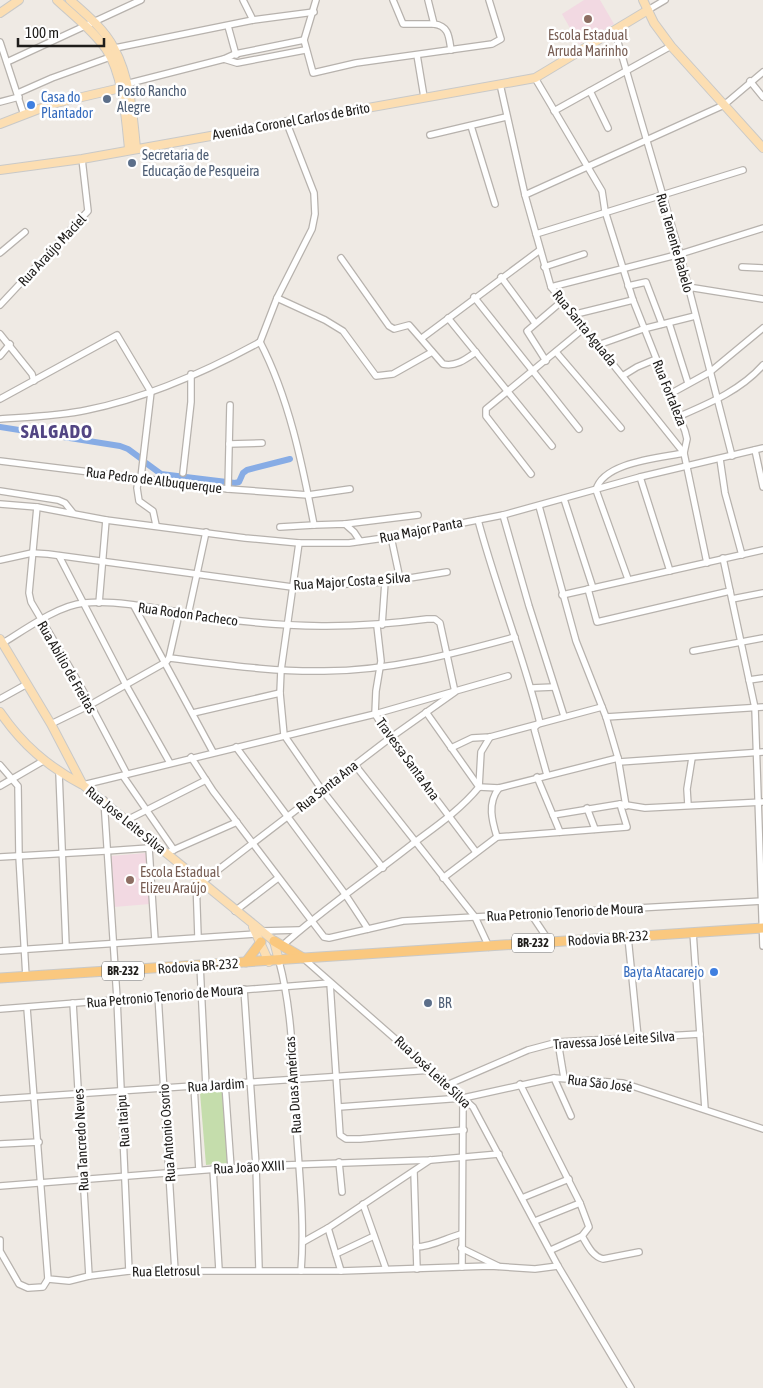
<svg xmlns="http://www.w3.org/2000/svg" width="763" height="1388" font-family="'Asap Condensed',sans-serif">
	<rect width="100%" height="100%" fill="#efeae4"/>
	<g fill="#f2d9e2">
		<path d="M584,0H600L614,24L579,44L562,14Z"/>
		<path d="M146,853L150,904L114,907L111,856Z"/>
	</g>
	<path fill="#c5ddac" d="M224,1090L228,1163L206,1165L200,1093Z"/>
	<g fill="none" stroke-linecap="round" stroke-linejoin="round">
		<g stroke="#87ace5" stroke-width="6">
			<path d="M0,427L120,446L128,449L143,460"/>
			<path d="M146,463L161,474L235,483L239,482L243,473L247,470L290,459"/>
		</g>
		<g stroke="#b7b2ad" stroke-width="8">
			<g id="minor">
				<path d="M243,0L253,20"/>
				<path d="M316,0L304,40L313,73L356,63L492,44L501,39L489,0"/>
				<path d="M393,0L403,24H434"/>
				<path d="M428,0L434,24C449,26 449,37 451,50"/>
				<path d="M648,10L665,0"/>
				<path d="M228,26L236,55"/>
				<path d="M615,32L680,254L732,456"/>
				<path d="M0,42L24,115"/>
				<path d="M115,48L253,20L314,12"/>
				<path d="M417,55L424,97"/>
				<path d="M224,59L235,54L304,40"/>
				<path d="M7,62L141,0"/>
				<path d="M535,78L602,191L605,211L633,300L685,431L687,439L684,453C660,458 603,462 596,490L628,579"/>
				<path d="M750,81L763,97"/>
				<path d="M126,84L224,59L237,63L305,50"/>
				<path d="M500,84L525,195L551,287L684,453L707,563"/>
				<path d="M590,91L608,128"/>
				<path d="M18,93L52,78L113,56"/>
				<path d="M0,102L19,97"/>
				<path d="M554,111L671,46"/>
				<path d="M471,126L495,204"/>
				<path d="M430,135L506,117"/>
				<path d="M525,195L724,105L763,72"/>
				<path d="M536,234L743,170"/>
				<path d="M0,253L25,232"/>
				<path d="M341,258L389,326L394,329L409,325L443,364C456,367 466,359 476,352"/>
				<path d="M544,267L584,254"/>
				<path d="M742,267L763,268"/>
				<path d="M501,277L535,323"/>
				<path d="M628,286L646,282L662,324"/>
				<path d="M551,287L680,254L763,228"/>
				<path d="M688,287L763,299"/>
				<path d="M474,297L579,429"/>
				<path d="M277,298L325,320L343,331L376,376L393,374L432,352"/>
				<path d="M0,305L88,211L82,159"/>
				<path d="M572,315L633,300"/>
				<path d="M448,318L552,446"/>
				<path d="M669,323L688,383"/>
				<path d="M0,334L32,374L34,381"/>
				<path d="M422,338L540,250"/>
				<path d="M260,342C289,398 302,463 314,525L345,524L354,532L360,541"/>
				<path d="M260,342L277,298L312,229L315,214L314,193L286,121"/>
				<path d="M598,345L643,329L695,316"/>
				<path d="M556,352L621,428"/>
				<path d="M0,356L10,344"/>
				<path d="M546,361L527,331L561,302"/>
				<path d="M624,375L637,367L656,359"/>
				<path d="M670,394L710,372L763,328"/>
				<path d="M0,399L117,335L151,392L141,477"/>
				<path d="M680,416C710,403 741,390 763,365"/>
				<path d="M0,419C29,417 59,416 87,410C147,398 207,371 260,342"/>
				<path d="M229,444L262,443"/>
				<path d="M755,450L763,487"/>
				<path d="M720,459L725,493L742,555"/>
				<path d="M0,461L228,489L308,495L350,489"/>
				<path d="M183,473L191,402V374"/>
				<path d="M531,474L486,416V409L583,329"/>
				<path d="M139,477L137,488L139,501L153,511L156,525"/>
				<path d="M640,477L670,571"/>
				<path d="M228,489L230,405"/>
				<path d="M0,491L58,500L65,503L73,513"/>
				<path d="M564,499L593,588"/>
				<path d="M0,504L37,507L106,520L245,538L299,543H349L391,537L503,515L640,477L763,448"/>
				<path d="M539,506L576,641L606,717L618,758L626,806"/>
				<path d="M37,507L29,593L31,602L80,685L127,774"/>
				<path d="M503,515L529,606L564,716"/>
				<path d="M478,520C496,588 523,654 540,723"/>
				<path d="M345,524L418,515"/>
				<path d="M280,527L314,525"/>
				<path d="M391,537L400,579"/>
				<path d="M299,543L281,670L280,693L284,735L322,790L383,868"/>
				<path d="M59,556L126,685L170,763"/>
				<path d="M723,558L755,708L763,946"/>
				<path d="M0,560L32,553L48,554L292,587L385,582L447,572"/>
				<path d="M588,589L597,622L730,591"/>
				<path d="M562,595L763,550"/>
				<path d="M732,599L763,593"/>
				<path d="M99,603L106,520"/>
				<path d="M134,606L213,752"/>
				<path d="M188,615L206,532"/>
				<path d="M382,625L385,582"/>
				<path d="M377,626L381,661L376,691L375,714L390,738L476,852"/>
				<path d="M3,643C24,630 59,605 84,603C125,599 175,613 216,618C291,628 352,629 427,619H435L440,623L455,692L390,738L201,883"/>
				<path d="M693,651L763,638"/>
				<path d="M169,658C220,664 272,672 324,671C389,671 453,654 515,637"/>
				<path d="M749,680L763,678"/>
				<path d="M531,688L554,687"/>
				<path d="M0,699L27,684"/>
				<path d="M426,712L479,787"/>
				<path d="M193,713L280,693"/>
				<path d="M606,717L763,707"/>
				<path d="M51,724L90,705L166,662L169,658L179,614"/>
				<path d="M538,724L534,728L535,732L547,775"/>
				<path d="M236,747L345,894L368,929"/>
				<path d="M451,748L472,738L490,737L602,707"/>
				<path d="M191,757L213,791L324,937L329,938L403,921L763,901"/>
				<path d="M619,762L763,752"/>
				<path d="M0,765L18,786L19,856L26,977"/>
				<path d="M355,765L475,917L489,947"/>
				<path d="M59,773L66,946"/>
				<path d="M123,776L174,850"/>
				<path d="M537,777L560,832"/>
				<path d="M83,785L375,714L508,676"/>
				<path d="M0,786L43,761"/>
				<path d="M479,787L499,788L618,758"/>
				<path d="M479,787L481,752L490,737"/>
				<path d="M104,800L117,999L129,1271"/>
				<path d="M688,805L687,789L692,758"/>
				<path d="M587,808L595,829"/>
				<path d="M553,815L620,804L645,808L763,802"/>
				<path d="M127,820L206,780"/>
				<path d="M497,837C492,821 487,803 499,788"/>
				<path d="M149,848L155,940"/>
				<path d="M171,851L237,822"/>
				<path d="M0,857L106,851L149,848L156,845"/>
				<path d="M443,878L497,837L627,827L620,804"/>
				<path d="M196,879L198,937"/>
				<path d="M235,911L278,878"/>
				<path d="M531,914L549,941"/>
				<path d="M262,931L299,930"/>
				<path d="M693,932L705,1109"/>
				<path d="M628,937L638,1037"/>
				<path d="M282,946C324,908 371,877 415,842C438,825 461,809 479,787"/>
				<path d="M0,951L257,934"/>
				<path d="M303,958L473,1107L558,1266L631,1388"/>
				<path d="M279,961C293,1013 293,1069 296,1123C299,1172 305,1222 301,1271"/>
				<path d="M200,965L206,1086"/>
				<path d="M244,989L256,1166L259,1269"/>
				<path d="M158,995L175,1271"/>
				<path d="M73,1003L89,1276"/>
				<path d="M27,1008L48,1279L69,1281L89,1276L129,1271H341L490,1266L535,1269L558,1266"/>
				<path d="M0,1009L330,983L340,1135L346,1139H360L464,1130"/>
				<path d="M558,1042L564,1078"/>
				<path d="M554,1078L571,1116"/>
				<path d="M225,1084L231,1168"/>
				<path d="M520,1084L580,1203L589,1227L582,1236L551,1250"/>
				<path d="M447,1085L528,1050L558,1042L700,1034"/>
				<path d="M194,1086L199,1170"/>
				<path d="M0,1099L432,1070"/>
				<path d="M339,1107L463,1098L554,1078L623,1083L763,1129"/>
				<path d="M0,1144L39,1142"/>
				<path d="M339,1162L342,1192"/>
				<path d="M213,1169L219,1270"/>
				<path d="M414,1172L417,1269"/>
				<path d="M0,1186L256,1166L431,1160L499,1154"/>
				<path d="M522,1198L569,1179"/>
				<path d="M363,1204L386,1269"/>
				<path d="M535,1221L580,1203"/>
				<path d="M328,1228L341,1271"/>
				<path d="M582,1236C588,1246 592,1256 603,1259L639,1252"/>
				<path d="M0,1240V1251L19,1284L28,1288L43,1287L48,1279"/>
				<path d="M303,1242L328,1228L430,1160"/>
				<path d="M416,1247C432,1247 446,1238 461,1234"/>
				<path d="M461,1248L498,1266"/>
				<path d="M336,1254L374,1236"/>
				<path d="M462,1267L463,1098"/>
			</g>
		</g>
		<g stroke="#c9c9c8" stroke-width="10">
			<g id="major">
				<path d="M57,0C73,15 93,30 106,49C123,74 126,119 129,149"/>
				<path d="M70,0C86,14 104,29 114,48C130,77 133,116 136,148"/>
				<path d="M643,0L654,23L671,46L763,148"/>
				<path d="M0,13L19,0"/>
				<path d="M0,124L52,104L125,87"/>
				<path d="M0,170L82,159L535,78L648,10"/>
				<path d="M0,639L51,724L83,785L274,941L279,961"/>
				<path d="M0,712C22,744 47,766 81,784"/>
				<path d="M253,927L269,962"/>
			</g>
		</g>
		<g stroke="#c9c9c8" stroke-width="11">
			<g id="highway">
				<path d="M274,941L303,958"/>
				<path d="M246,962L261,942"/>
				<path d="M0,978L763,928"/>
			</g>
		</g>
		<use href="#minor" stroke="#fff" stroke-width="5.5"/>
		<use href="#major" stroke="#fcdeb2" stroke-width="8"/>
		<use href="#highway" stroke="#fac87f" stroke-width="9"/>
	</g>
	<g fill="#8d6e63" stroke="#fff" stroke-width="2">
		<circle cx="588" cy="19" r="5"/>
		<circle cx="130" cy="880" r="5"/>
	</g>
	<g fill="#5c6f8a" stroke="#fff" stroke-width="2">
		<circle cx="107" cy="99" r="5"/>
		<circle cx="132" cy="163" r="5"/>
		<circle cx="428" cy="1003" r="5"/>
	</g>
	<g fill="#3f7fe0" stroke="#fff" stroke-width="2">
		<circle cx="31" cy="105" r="5"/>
		<circle cx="714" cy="972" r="5"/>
	</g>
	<g text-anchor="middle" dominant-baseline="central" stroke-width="5" stroke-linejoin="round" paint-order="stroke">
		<g fill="#fff" stroke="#62615f" stroke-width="1">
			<rect x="512" y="933.5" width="42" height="19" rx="4"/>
			<rect x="102" y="961.5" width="42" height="19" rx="4"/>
		</g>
		<g font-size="12" font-weight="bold" fill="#1f1d1b">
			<text x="533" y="943">BR-232</text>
			<text x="123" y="971">BR-232</text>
		</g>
		<g font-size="14" fill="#785e54" stroke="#fff">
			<text x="588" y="35">Escola Estadual<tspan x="588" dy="16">Arruda Marinho</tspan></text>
			<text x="140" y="872" text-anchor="start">Escola Estadual<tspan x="140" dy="16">Elizeu Araújo</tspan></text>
		</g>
		<g font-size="14" fill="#4e5e75" stroke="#fff" text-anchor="start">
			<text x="117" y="91">Posto Rancho<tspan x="117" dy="16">Alegre</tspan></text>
			<text x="142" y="155">Secretaria de<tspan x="142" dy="16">Educação de Pesqueira</tspan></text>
			<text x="438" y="1003">BR</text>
		</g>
		<g font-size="14" fill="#366cbe" stroke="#fff" text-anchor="start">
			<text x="41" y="97">Casa do<tspan x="41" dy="16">Plantador</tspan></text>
			<text x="704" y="972" text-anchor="end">Bayta Atacarejo</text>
		</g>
		<g font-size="14" fill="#1f1d1b" stroke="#fff">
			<text transform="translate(291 121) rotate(-10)">Avenida Coronel Carlos de Brito</text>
			<text transform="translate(675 243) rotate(74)">Rua Tenente Rabelo</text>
			<text transform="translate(52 250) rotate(-47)">Rua Araújo Maciel</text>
			<text transform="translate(585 328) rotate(51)">Rua Santa Aguada</text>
			<text transform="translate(670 393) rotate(68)">Rua Fortaleza</text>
			<text transform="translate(154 480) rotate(7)">Rua Pedro de Albuquerque</text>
			<text transform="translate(421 530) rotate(-11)">Rua Major Panta</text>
			<text transform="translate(352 581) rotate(-4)">Rua Major Costa e Silva</text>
			<text transform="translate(188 614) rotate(8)">Rua Rodon Pacheco</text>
			<text transform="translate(67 667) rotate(60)">Rua Abilio de Freitas</text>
			<text transform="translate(408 759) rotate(54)">Travessa Santa Ana</text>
			<text transform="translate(327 786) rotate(-38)">Rua Santa Ana</text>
			<text transform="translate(126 820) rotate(39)">Rua Jose Leite Silva</text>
			<text transform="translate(565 912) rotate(-3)">Rua Petronio Tenorio de Moura</text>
			<text transform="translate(608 938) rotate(-4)">Rodovia BR-232</text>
			<text transform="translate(198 966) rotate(-4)">Rodovia BR-232</text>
			<text transform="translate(165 996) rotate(-5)">Rua Petronio Tenorio de Moura</text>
			<text transform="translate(614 1040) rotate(-4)">Travessa José Leite Silva</text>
			<text transform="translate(433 1072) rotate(43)">Rua José Leite Silva</text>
			<text transform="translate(600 1083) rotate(7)">Rua São José</text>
			<text transform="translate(216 1085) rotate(-4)">Rua Jardim</text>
			<text transform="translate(293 1085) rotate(-94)">Rua Duas Américas</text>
			<text transform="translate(123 1121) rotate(-94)">Rua Itaipu</text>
			<text transform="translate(167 1133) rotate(-94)">Rua Antonio Osorio</text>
			<text transform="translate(81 1140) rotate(-93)">Rua Tancredo Neves</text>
			<text transform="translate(249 1167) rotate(-3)">Rua João XXIII</text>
			<text transform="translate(166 1271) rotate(-1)">Rua Eletrosul</text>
		</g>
		<g font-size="19" font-weight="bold" letter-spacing="1" fill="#524583" stroke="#fff">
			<text x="57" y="431">SALGADO</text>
		</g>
	</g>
	<path d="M18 38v8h86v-8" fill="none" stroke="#1f1d1b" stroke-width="2.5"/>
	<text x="25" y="38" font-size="15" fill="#1f1d1b" stroke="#ffffff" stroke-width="4" paint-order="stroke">100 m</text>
</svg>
